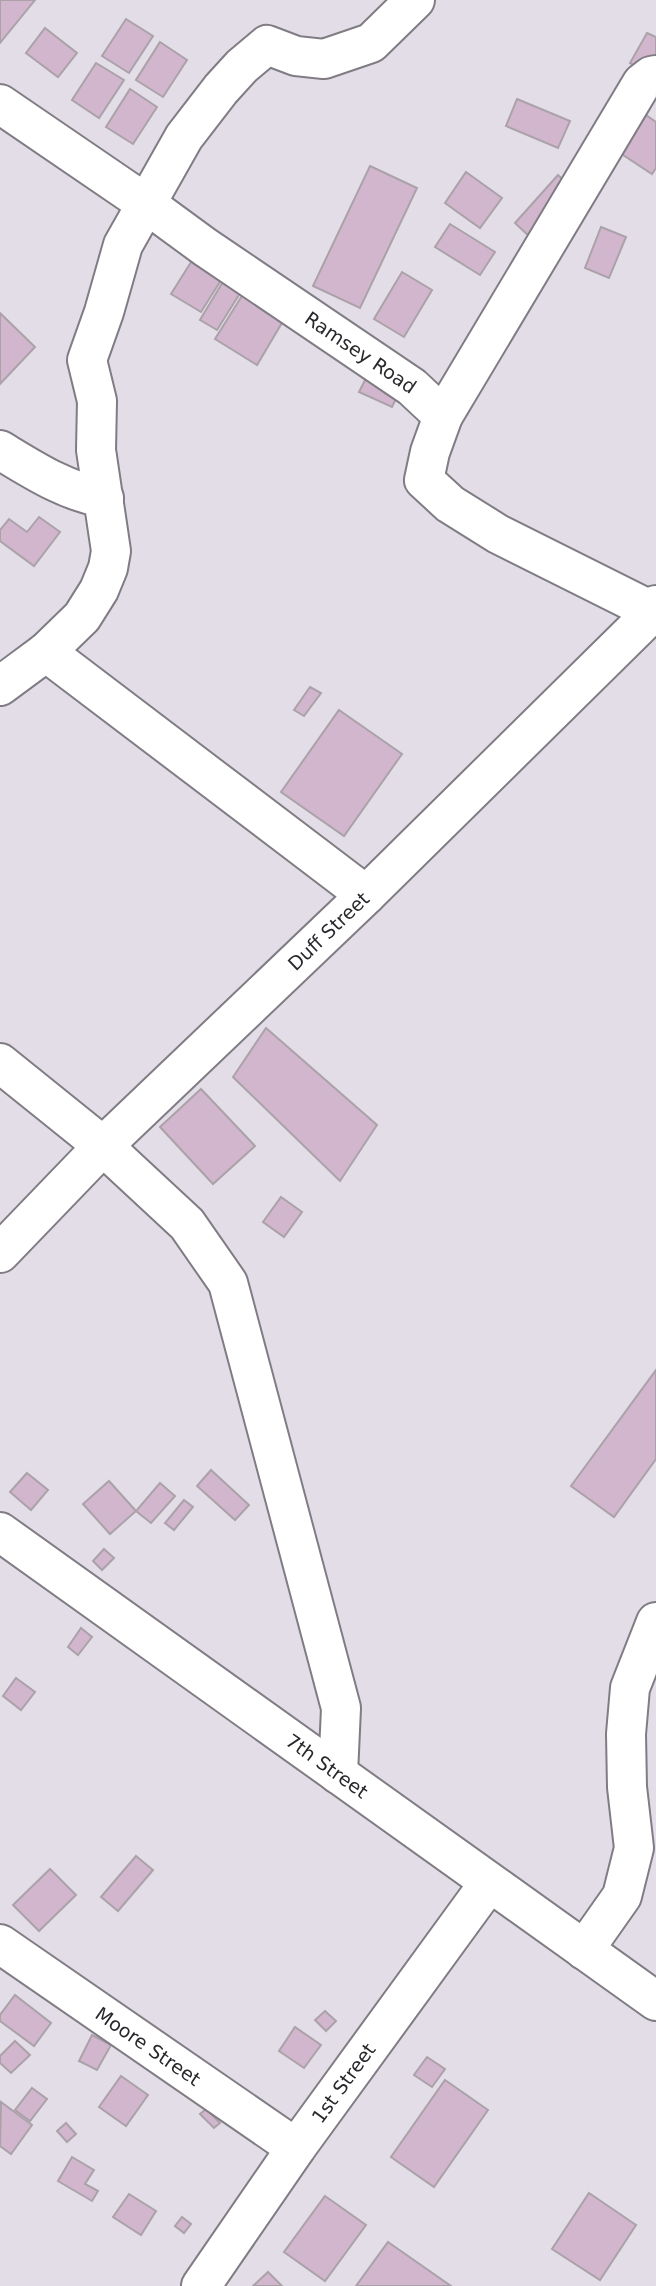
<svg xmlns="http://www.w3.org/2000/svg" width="656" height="2286" font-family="'DejaVu Sans',sans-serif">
	<rect width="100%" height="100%" fill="#e2dde7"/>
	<g fill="#d2b6cd" stroke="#aba2a9" stroke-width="2">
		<path d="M0,0H35L0,43Z"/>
		<path d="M126,19L153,36L129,73L102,56Z"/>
		<path d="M45,28L77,53L58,77L26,53Z"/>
		<path d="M647,33L656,37V55L646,72L630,63Z"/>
		<path d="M160,42L187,60L163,97L136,80Z"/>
		<path d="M96,63L124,80L99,118L72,100Z"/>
		<path d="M130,89L157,107L133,144L106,127Z"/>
		<path d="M517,99L570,121L558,148L506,126Z"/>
		<path d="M640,111L656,122V168L652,174L614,149Z"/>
		<path d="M370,166L417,188L360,308L313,286Z"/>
		<path d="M466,172L502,198L480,228L445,203Z"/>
		<path d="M558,175L573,189L530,237L515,223Z"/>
		<path d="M450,224L495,252L480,275L435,247Z"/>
		<path d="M601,227L626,237L609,278L585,268Z"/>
		<path d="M193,259L223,277L201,312L171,294Z"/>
		<path d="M402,272L432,290L404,337L374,319Z"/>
		<path d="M224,280L242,290L217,330L200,320Z"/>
		<path d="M245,291L286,316L257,365L215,339Z"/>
		<path d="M0,313L35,347L0,384Z"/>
		<path d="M371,368L403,384L392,407L359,392Z"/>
		<path d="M39,517L60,532L34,566L0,541V530L9,519L27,532Z"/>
		<path d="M310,687L321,693L304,716L294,710Z"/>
		<path d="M339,710L402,754L344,836L281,792Z"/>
		<path d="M266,1028L377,1125L340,1181L233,1077Z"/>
		<path d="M201,1089L255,1146L213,1184L160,1127Z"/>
		<path d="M281,1197L302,1212L284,1237L263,1222Z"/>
		<path d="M656,1370V1459L614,1517L571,1486Z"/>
		<path d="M211,1470L249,1505L235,1520L197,1486Z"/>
		<path d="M27,1473L48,1490L31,1510L10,1492Z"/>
		<path d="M109,1481L136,1511L110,1534L83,1504Z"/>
		<path d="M160,1483L175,1496L151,1523L136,1511Z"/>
		<path d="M184,1500L193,1507L174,1530L165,1523Z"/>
		<path d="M104,1549L114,1558L102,1570L93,1561Z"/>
		<path d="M81,1628L92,1637L78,1655L68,1647Z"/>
		<path d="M16,1678L35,1692L21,1710L3,1696Z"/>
		<path d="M136,1856L153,1870L118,1911L101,1897Z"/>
		<path d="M50,1869L76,1895L39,1931L13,1905Z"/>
		<path d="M15,1995L51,2023L34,2046L0,2021V2015Z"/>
		<path d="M325,2011L336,2021L326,2031L315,2020Z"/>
		<path d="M295,2027L321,2045L304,2068L279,2051Z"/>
		<path d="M92,2035L111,2045L97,2070L79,2061Z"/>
		<path d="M15,2041L30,2055L11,2073L0,2063V2056Z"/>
		<path d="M427,2057L445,2069L432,2087L414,2075Z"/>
		<path d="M121,2076L148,2095L126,2126L99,2107Z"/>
		<path d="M445,2080L488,2110L434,2187L391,2157Z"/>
		<path d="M32,2088L47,2099L30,2121L15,2110Z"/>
		<path d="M1,2102L32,2125L11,2154L0,2146Z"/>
		<path d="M206,2109L220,2123L214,2128L200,2114Z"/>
		<path d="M66,2123L76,2134L67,2142L57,2131Z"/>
		<path d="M72,2157L94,2170L85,2184L98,2191L92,2201L58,2181Z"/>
		<path d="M589,2193L636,2225L600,2280L552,2249Z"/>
		<path d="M129,2194L156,2211L141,2235L113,2217Z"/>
		<path d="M325,2196L366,2225L325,2281L284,2252Z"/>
		<path d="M182,2217L191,2224L184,2233L175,2226Z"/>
		<path d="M388,2242L451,2286H356Z"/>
		<path d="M268,2272L282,2286H253Z"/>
	</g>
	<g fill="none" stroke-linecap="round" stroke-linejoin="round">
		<g stroke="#807c84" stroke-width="42">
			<g id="minor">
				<path id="s1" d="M0,104L145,203L205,247L412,387L443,416L430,452L424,480L450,504L498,534L656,613"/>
				<path d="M443,416L642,83L651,76L656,75"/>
				<path d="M0,450C33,470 65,491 104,498"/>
				<path d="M46,652L366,895"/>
				<path d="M0,686L46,652L82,617L99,590L108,568L111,551L96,450L97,401L87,360L104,312L123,245L184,137L221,89L242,66L267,45L296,56L324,59L371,43L415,0"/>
				<path d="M0,1063L103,1146L187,1224L228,1283L341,1708L338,1774"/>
				<path id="s2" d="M0,1253L103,1146L366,895L653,612L656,605"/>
				<path id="s3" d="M0,1532L656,2001"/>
				<path id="s4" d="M0,1944L296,2148"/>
				<path d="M584,1950L622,1896L634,1848L627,1787L626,1734L630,1688L656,1622"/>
				<path id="s5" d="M201,2286L296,2148L489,1883"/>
			</g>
		</g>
		<use href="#minor" stroke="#fff" stroke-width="38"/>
	</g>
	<g text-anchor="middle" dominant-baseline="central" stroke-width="6" stroke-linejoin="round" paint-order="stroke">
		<g font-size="19" fill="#29272b" stroke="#fff">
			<text stroke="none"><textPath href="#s1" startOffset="438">Ramsey Road</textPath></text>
			<text stroke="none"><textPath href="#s2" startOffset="460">Duff Street</textPath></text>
			<text stroke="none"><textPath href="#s3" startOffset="402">7th Street</textPath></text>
			<text stroke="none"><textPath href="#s4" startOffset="180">Moore Street</textPath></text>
			<text stroke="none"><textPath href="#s5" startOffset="248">1st Street</textPath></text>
		</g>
	</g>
</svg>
